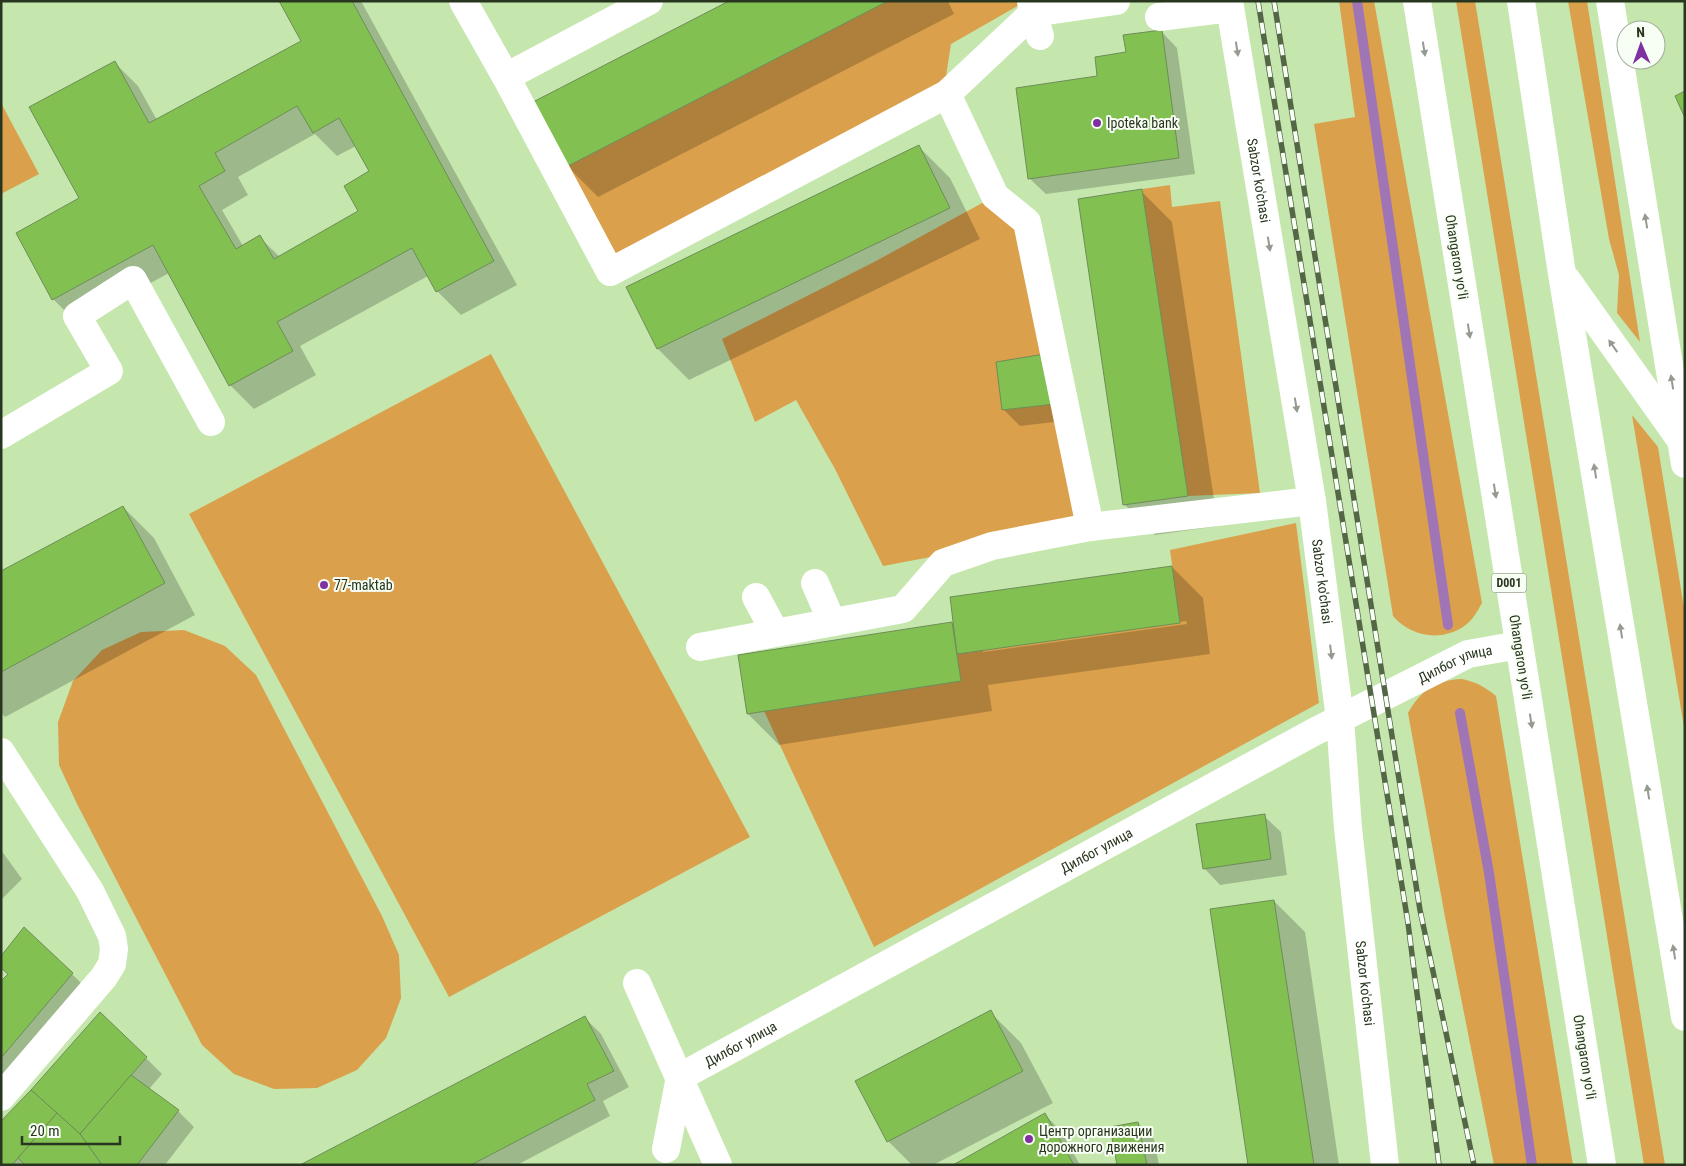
<svg xmlns="http://www.w3.org/2000/svg" width="1686" height="1166" font-family="'Roboto Condensed',sans-serif">
	<rect width="100%" height="100%" fill="#c5e7ae"/>
	<g fill="#dba04c">
		<path d="M888,1H1020L1021,4L951,44L944,89L617,259L566,167Z"/>
		<path d="M1339,1H1374L1482,603C1477,612 1472,621 1463,627C1439,642 1410,636 1393,616L1314,124L1355,117Z"/>
		<path d="M1456,1H1475L1665,1165H1644Z"/>
		<path d="M1568,1H1587L1640,342L1617,313L1619,275L1609,239Z"/>
		<path d="M1,103L39,174L1,194Z"/>
		<path d="M1170,185L1172,207L1220,201L1260,493L1188,496L1142,189Z"/>
		<path d="M995,196L1027,222L1090,527L883,566L835,469L796,400L755,422L722,339L874,262Z"/>
		<path d="M491,354L750,837L449,997L189,514Z"/>
		<path d="M1632,415L1658,447L1685,614V733Z"/>
		<path d="M1296,523L1319,703L874,947L764,711L961,681L957,654L1180,623L1170,550Z"/>
		<path d="M184,630L225,646L256,675L382,916L399,955L401,998L386,1038L357,1070L317,1088L274,1089L234,1074L202,1045L77,804L59,765L58,722L73,681L102,650L141,632Z"/>
		<path d="M1462,679C1476,682 1485,687 1496,696L1573,1165H1494L1445,917L1408,713C1420,691 1436,680 1462,679Z"/>
	</g>
	<g fill="#0003" fill-rule="evenodd">
		<path d="M280,1H361L517,285L461,315L437,291L428,276L300,346L316,375L254,409L230,385L169,273L77,323L53,299L114,62L138,86L157,120L302,42ZM315,134L337,156L356,146L371,172L360,211L280,257L259,237L243,246L222,210L248,195L238,177Z"/>
		<path d="M732,1H948L954,14L598,197L567,166Z"/>
		<path d="M1161,31L1177,48L1195,174L1046,194L1029,178L1099,77L1127,53Z"/>
		<path d="M919,147L950,178L980,239L689,380L658,349L628,287Z"/>
		<path d="M1141,191L1172,222L1218,526L1155,535L1124,504Z"/>
		<path d="M1045,356L1071,420L1020,426L1003,409Z"/>
		<path d="M123,507L154,538L195,615L5,717L1,713V573Z"/>
		<path d="M1172,567L1203,598L1210,654L988,685L992,711L779,745L748,714L739,656L954,623ZM1186,621L1187,624L983,652V650Z"/>
		<path d="M1264,816L1281,832L1287,875L1220,885L1204,868Z"/>
		<path d="M1,850L22,879L1,900Z"/>
		<path d="M1274,901L1305,932L1339,1165H1249Z"/>
		<path d="M72,974L88,990L1,1093V983Z"/>
		<path d="M990,1012L1021,1043L1053,1103L933,1165H912L888,1141Z"/>
		<path d="M585,1018L601,1034L629,1087L603,1101L610,1116L517,1165H303Z"/>
		<path d="M146,1058L162,1074L149,1089L178,1111L194,1127L165,1165H1Z"/>
		<path d="M1045,1115L1061,1131L1080,1165H955Z"/>
		<path d="M1138,1123L1154,1139L1159,1165H1119Z"/>
	</g>
	<g fill="none" stroke-linecap="round" stroke-linejoin="round">
		<g stroke="#9f75b6" stroke-width="10">
			<path d="M1357,1L1448,625"/>
			<path d="M1460,713L1489,873L1532,1165"/>
		</g>
	</g>
	<g fill="#83c052" stroke="#6d8d57" fill-rule="evenodd">
		<path d="M279,1H352L494,261L436,292L412,248L277,322L293,351L229,386L153,245L52,300L16,233L79,198L29,107L115,61L149,123L301,41ZM297,106L313,133L339,118L369,171L344,186L358,211L274,259L260,235L236,249L199,186L225,171L215,153Z"/>
		<path d="M729,1H888L566,167L533,102Z"/>
		<path d="M1162,30L1179,158L1028,179L1016,88L1097,76L1095,57L1126,52L1123,35Z"/>
		<path d="M1685,91V118L1675,96Z"/>
		<path d="M919,145L950,208L657,349L626,287Z"/>
		<path d="M1142,189L1188,496L1123,505L1078,199Z"/>
		<path d="M1045,354L1055,404L1002,410L996,362Z"/>
		<path d="M123,506L165,583L1,672V571Z"/>
		<path d="M1172,566L1180,623L957,654L950,597Z"/>
		<path d="M952,622L961,681L747,714L738,655Z"/>
		<path d="M1265,814L1271,859L1203,869L1196,824Z"/>
		<path d="M1274,900L1314,1165H1248L1210,909Z"/>
		<path d="M24,927L73,973L1,1058V981L8,974L1,968V956Z"/>
		<path d="M991,1010L1023,1071L887,1142L855,1081Z"/>
		<path d="M100,1012L147,1057L80,1134L31,1090Z"/>
		<path d="M585,1016L614,1071L587,1084L595,1100L471,1165H300Z"/>
		<path d="M131,1075L179,1110L137,1165H102L80,1134Z"/>
		<path d="M31,1090L57,1113L12,1165H1V1121Z"/>
		<path d="M57,1113L80,1134L102,1165H25L18,1158Z"/>
		<path d="M1045,1113L1074,1165H953Z"/>
		<path d="M1138,1122L1147,1165H1117L1110,1127Z"/>
	</g>
	<g fill="none" stroke-linecap="round" stroke-linejoin="round">
		<g stroke="#fff" stroke-width="28">
			<path d="M463,1L506,77L610,272L947,94L1033,13L1040,36"/>
			<path d="M1031,1L1033,13L1116,1"/>
			<path id="s1" d="M1229,1L1312,501L1340,719L1348,828L1385,1165"/>
			<path d="M1159,17L1230,8"/>
			<path d="M506,77L649,1"/>
			<path d="M947,94L995,196L1027,222L1090,527L1312,501"/>
			<path d="M1,435L109,371L77,316L133,280L211,422"/>
			<path d="M815,583L832,622"/>
			<path d="M756,597L775,632"/>
			<path d="M700,647L903,609L943,563L992,546L1090,527"/>
			<path d="M1,752L90,891L112,936L114,949L112,964L104,977L1,1097"/>
			<path d="M637,983L718,1165"/>
			<path id="s2" d="M680,1077L1314,732L1468,654L1519,645"/>
			<path d="M666,1149L680,1077"/>
		</g>
		<path stroke="#fff" stroke-width="28" d="M1610,1L1685,464"/>
		<g stroke="#fff" stroke-width="28">
			<path d="M1417,1L1602,1165"/>
			<path d="M1521,1L1562,274L1685,1017"/>
			<path d="M1567,280L1682,442"/>
		</g>
		<g stroke="#536747" stroke-width="5.5">
			<g id="rail">
				<path d="M1258,1L1408,923L1439,1165"/>
				<path d="M1274,1L1420,910L1474,1165"/>
			</g>
		</g>
		<use href="#rail" stroke="#f7fef3" stroke-width="4" stroke-dasharray="11" stroke-linecap="butt"/>
	</g>
	<defs><path id="oneway-solid" d="M-6-.8H1V-3.2L6.5 0L1 3.2V.8H-6Z" transform="scale(1.25)"/></defs>
	<g fill="#949a8f">
		<use href="#oneway-solid" transform="translate(1237 49) rotate(81)"/>
		<use href="#oneway-solid" transform="translate(1424 49) rotate(81)"/>
		<use href="#oneway-solid" transform="translate(1646 221) rotate(-99)"/>
		<use href="#oneway-solid" transform="translate(1269 244) rotate(81)"/>
		<use href="#oneway-solid" transform="translate(1469 331) rotate(81)"/>
		<use href="#oneway-solid" transform="translate(1613 346) rotate(-125)"/>
		<use href="#oneway-solid" transform="translate(1672 382) rotate(-99)"/>
		<use href="#oneway-solid" transform="translate(1296 405) rotate(81)"/>
		<use href="#oneway-solid" transform="translate(1595 471) rotate(-99)"/>
		<use href="#oneway-solid" transform="translate(1495 491) rotate(81)"/>
		<use href="#oneway-solid" transform="translate(1621 631) rotate(-99)"/>
		<use href="#oneway-solid" transform="translate(1331 652) rotate(83)"/>
		<use href="#oneway-solid" transform="translate(1531 721) rotate(81)"/>
		<use href="#oneway-solid" transform="translate(1648 792) rotate(-99)"/>
		<use href="#oneway-solid" transform="translate(1674 952) rotate(-99)"/>
	</g>
	<g fill="#7f31a2" stroke="#f7fef3" stroke-width="2">
		<circle cx="1097" cy="123" r="5"/>
		<circle cx="324" cy="585" r="5"/>
		<circle cx="1029" cy="1139" r="5"/>
	</g>
	<g text-anchor="middle" dominant-baseline="central" stroke-width="4" stroke-linejoin="round" paint-order="stroke">
		<rect fill="#f7fef3" stroke="#66725f" stroke-width="1" x="1491.5" y="573.5" width="35" height="19" rx="4"/>
		<g font-size="12" font-weight="bold" fill="#28361f">
			<text x="1509" y="583">D001</text>
		</g>
		<g font-size="14" fill="#28361f" stroke="#f7fef3" text-anchor="start">
			<text x="1107" y="123">Ipoteka bank</text>
			<text x="334" y="585">77-maktab</text>
			<text x="1039" y="1131">Центр организации<tspan x="1039" dy="16">дорожного движения</tspan></text>
		</g>
		<g font-size="14" fill="#28361f" stroke="#f7fef3">
			<text stroke="none"><textPath href="#s1" startOffset="182">Sabzor ko'chasi</textPath></text>
			<text transform="translate(1457 257) rotate(81)">Ohangaron yoʻli</text>
			<text stroke="none"><textPath href="#s1" startOffset="588">Sabzor ko'chasi</textPath></text>
			<text transform="translate(1521 657) rotate(81)">Ohangaron yoʻli</text>
			<text stroke="none"><textPath href="#s2" startOffset="879">Дилбог улица</textPath></text>
			<text stroke="none"><textPath href="#s2" startOffset="474">Дилбог улица</textPath></text>
			<text stroke="none"><textPath href="#s1" startOffset="992">Sabzor ko'chasi</textPath></text>
			<text stroke="none"><textPath href="#s2" startOffset="69">Дилбог улица</textPath></text>
			<text transform="translate(1585 1057) rotate(81)">Ohangaron yoʻli</text>
		</g>
	</g>
	<rect width="1686" height="1166" fill="none" stroke="#28361f" stroke-width="5"/>
	<g transform="translate(1641 45) rotate(358)"><circle r="24" fill="#f7fef3" stroke="#a4ae9e"/>
	<path d="M0-4L9 19L0 12L-9 19Z" fill="#7f31a2"/>
	<text y="-8" font-size="14" font-weight="bold" text-anchor="middle" fill="#28361f">N</text>
	</g>
	<path d="M22 1136v8h98v-8" fill="none" stroke="#28361f" stroke-width="2.5"/>
	<text x="30" y="1136" font-size="15" fill="#28361f" stroke="#f7fef3" stroke-width="4" paint-order="stroke">20 m</text>
</svg>
